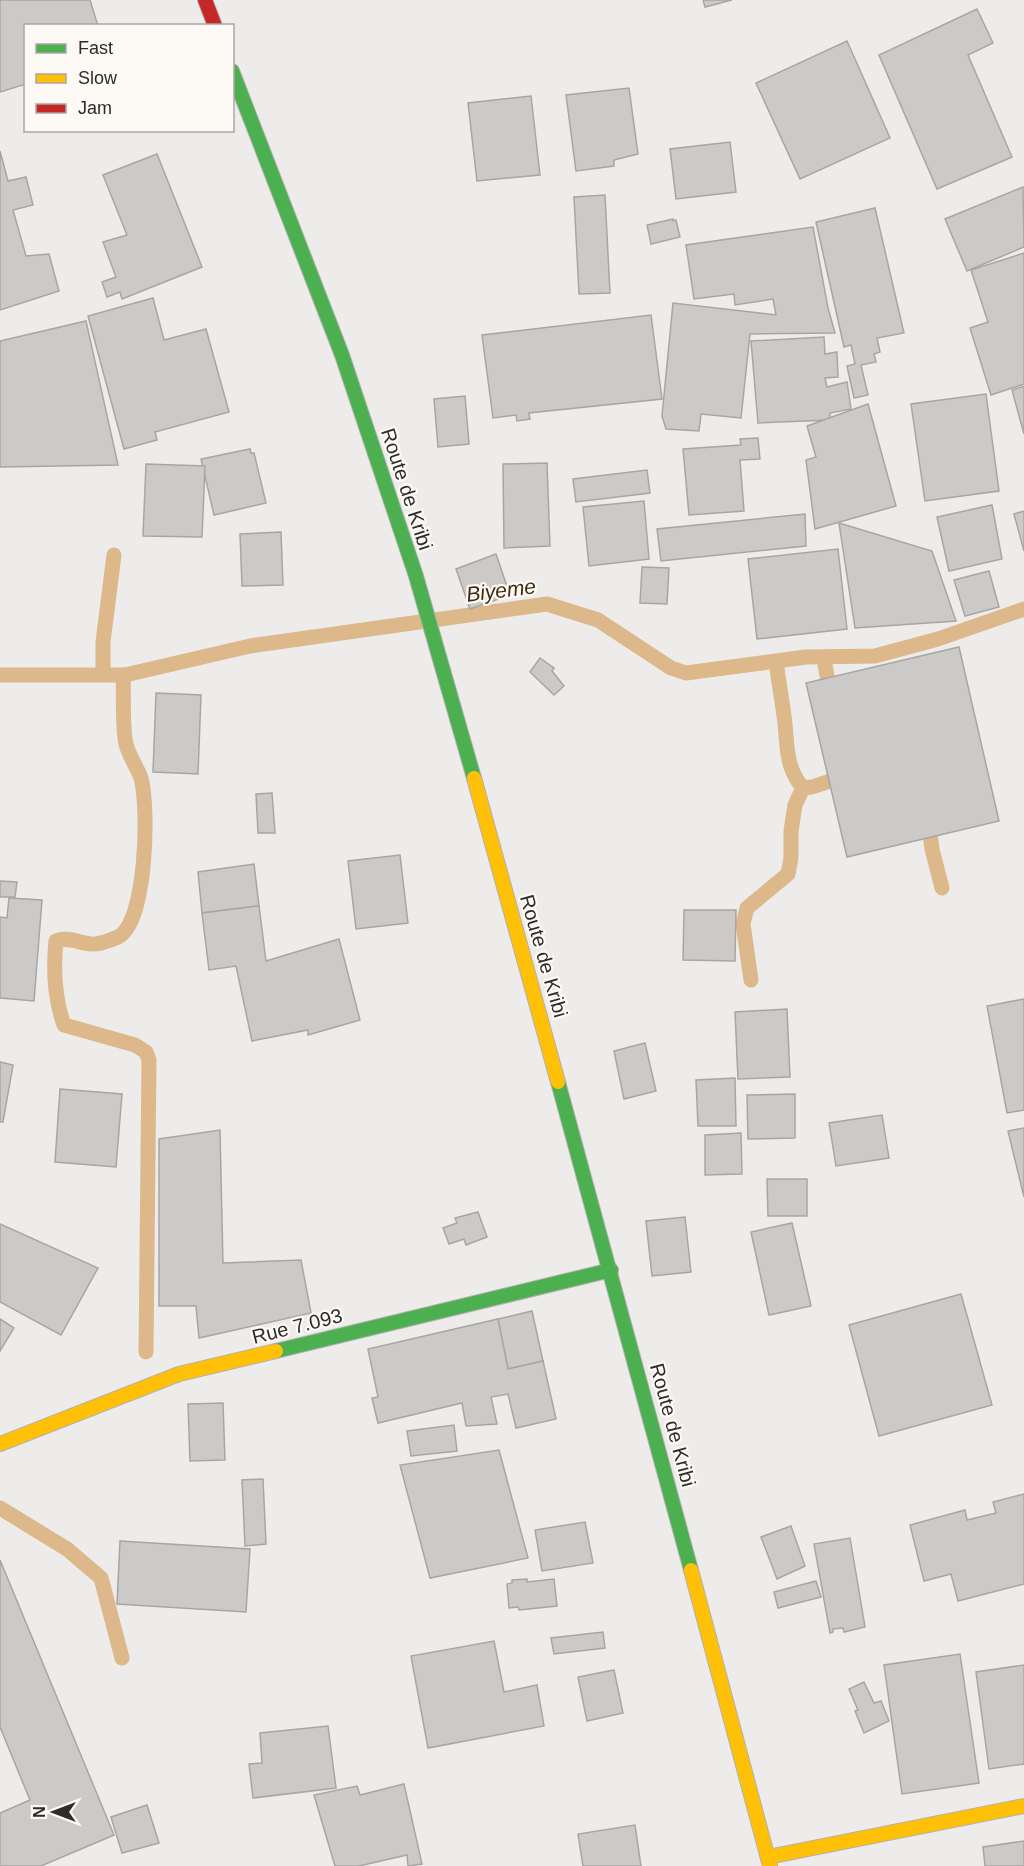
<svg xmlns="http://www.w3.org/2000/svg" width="1024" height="1866" font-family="Arial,sans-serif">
	<rect width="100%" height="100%" fill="#eeecea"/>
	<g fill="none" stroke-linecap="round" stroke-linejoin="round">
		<g stroke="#dcb88b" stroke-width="15">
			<path d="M825,665L831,697"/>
			<path d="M103,668V642L114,555"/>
			<path d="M777,668C779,684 782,700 784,716C788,743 784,766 803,788"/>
			<path d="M0,675H125L250,646L547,604L598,620L671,668L686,673L806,657L875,656L938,639L1024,609"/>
			<path d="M123,675C124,694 122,727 126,744C129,756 137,767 141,778C149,807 147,922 118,937C111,940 99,945 91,944C79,943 67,936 56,941C53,970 54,997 64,1025L135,1045L146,1052L149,1060L146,1352"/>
			<path d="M803,788L812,787L848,775"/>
			<path d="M928,817L932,849L942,888"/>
			<path d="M751,980L743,924L747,908L788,874L791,858V831L795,805L803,788"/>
			<path d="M0,1508L67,1549L101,1578L122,1658"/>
		</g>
	</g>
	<g fill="#cccac9" stroke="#a8a6a5" stroke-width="1.5">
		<path d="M0,0H90L98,26H26V84L0,92Z"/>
		<path d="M703,0H732L705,7Z"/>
		<path d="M977,9L993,43L968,55L1012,157L937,189L879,55Z"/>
		<path d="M847,41L890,138L800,179L756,83Z"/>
		<path d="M629,88L638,154L614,160V166L576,171L566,95Z"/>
		<path d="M531,96L540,175L477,181L468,103Z"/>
		<path d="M730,142L736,192L676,199L670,149Z"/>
		<path d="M0,151L8,181L26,177L33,205L13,210L26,256L49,254L59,291L0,310Z"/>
		<path d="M157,154L202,267L122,299L120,292L107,297L102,282L116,277L103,242L127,235L103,175Z"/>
		<path d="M1023,187L1024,247L967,271L945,219Z"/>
		<path d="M605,195L610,293L579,294L574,197Z"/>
		<path d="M875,208L904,333L877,338L880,352L874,354L876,362L861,365L868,395L854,398L847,366L855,364L851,345L844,347L816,222Z"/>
		<path d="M673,219V221L676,220L680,237L651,244L647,225Z"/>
		<path d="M813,227L828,308L835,333L750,334L741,418L701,414L699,431L666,429L662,416L673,303L776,315L773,299L735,305L734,294L694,299L686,245Z"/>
		<path d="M1024,253V384L991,395L970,328L988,322L971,270Z"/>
		<path d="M153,298L164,340L206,329L229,412L155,432L157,440L124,449L88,316Z"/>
		<path d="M651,315L662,399L529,413L530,419L517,421L516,415L493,418L482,335Z"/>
		<path d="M86,321L118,465L0,467V341Z"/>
		<path d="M824,337L825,354L837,352L838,377L825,378L827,387L847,382L851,409L830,413V420L758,423L751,341Z"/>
		<path d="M1024,386V434L1012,390Z"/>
		<path d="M986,394L999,491L925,501L911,404Z"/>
		<path d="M465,396L469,444L438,447L434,399Z"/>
		<path d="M868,404L896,506L815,529L806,460L816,457L807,426Z"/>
		<path d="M758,438L760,459L740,460L744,511L689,515L683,449L741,445L740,439Z"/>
		<path d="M250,449L251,453H254L266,503L214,515L201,459Z"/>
		<path d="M547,463L550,546L504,548L503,464Z"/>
		<path d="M146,464L205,466L202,537L143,536Z"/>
		<path d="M647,470L650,493L576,502L573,479Z"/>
		<path d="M644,501L649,559L589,566L583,507Z"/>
		<path d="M992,505L1002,559L949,571L937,517Z"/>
		<path d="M1024,511V551L1014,514Z"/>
		<path d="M805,514L806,546L661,561L657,529Z"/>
		<path d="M839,523L932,551L956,621L855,628Z"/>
		<path d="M281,532L283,585L242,586L240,534Z"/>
		<path d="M838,549L847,629L757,639L748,559Z"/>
		<path d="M496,554L510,595L470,609L456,569Z"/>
		<path d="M642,567L669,568L667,604L640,603Z"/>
		<path d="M989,571L999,607L965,616L954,580Z"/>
		<path d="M959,647L999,821L847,857L806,683Z"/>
		<path d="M540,658L554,668L552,671L564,686L554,695L530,672Z"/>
		<path d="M156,693L201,695L198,774L153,772Z"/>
		<path d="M272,793L275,833H258L256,794Z"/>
		<path d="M400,855L408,923L356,929L348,861Z"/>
		<path d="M254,864L259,906L202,913L198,872Z"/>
		<path d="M0,881L17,882L15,897H0Z"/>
		<path d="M9,898L42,900L34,1001L0,998V917L7,918Z"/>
		<path d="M259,906L266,961L339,939L360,1020L308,1035V1030L252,1041L236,966L209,970L202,913Z"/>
		<path d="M684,910H736L735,961L683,960Z"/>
		<path d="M1024,999V1110L1007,1113L987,1006Z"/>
		<path d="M787,1009L790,1077L738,1079L735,1012Z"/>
		<path d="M645,1043L656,1091L624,1099L614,1051Z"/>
		<path d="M0,1062L13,1065L3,1122H0Z"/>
		<path d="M735,1078L736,1126H698L696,1080Z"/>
		<path d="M60,1089L122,1094L116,1167L55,1162Z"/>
		<path d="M795,1094V1138L748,1139L747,1095Z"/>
		<path d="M882,1115L889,1158L836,1166L829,1123Z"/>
		<path d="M1024,1128V1197L1008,1131Z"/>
		<path d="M220,1130L223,1263L301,1260L311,1313L199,1338L196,1306H159V1139Z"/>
		<path d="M741,1133L742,1174L705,1175V1135Z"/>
		<path d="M767,1179H807V1216H768Z"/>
		<path d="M478,1212L487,1237L466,1245L464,1239L449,1244L443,1228L457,1223L455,1218Z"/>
		<path d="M685,1217L691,1272L652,1276L646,1221Z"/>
		<path d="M792,1223L811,1306L769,1315L751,1232Z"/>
		<path d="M0,1224L98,1268L61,1335L0,1302Z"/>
		<path d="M961,1294L992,1405L879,1436L849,1325Z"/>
		<path d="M532,1311L543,1361L508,1369L498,1319Z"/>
		<path d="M0,1319L14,1328L0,1351Z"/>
		<path d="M498,1319L508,1369L543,1361L556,1419L516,1428L508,1394L491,1397L497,1424L466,1426L462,1403L378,1423L372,1398L378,1397L368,1349Z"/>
		<path d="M223,1403L225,1460L190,1461L188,1404Z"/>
		<path d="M454,1425L457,1451L411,1456L407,1431Z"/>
		<path d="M499,1450L528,1558L430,1578L400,1465Z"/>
		<path d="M263,1479L266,1544L245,1546L242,1480Z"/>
		<path d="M1024,1494V1584L958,1601L951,1574L924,1581L910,1525L965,1510L967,1520L996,1513L993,1502Z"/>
		<path d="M585,1522L593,1563L542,1571L535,1530Z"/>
		<path d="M791,1526L805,1566L777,1579L761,1537Z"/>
		<path d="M850,1538L865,1627L844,1632L843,1628L833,1629V1632L830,1633L814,1544Z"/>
		<path d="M120,1541L250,1549L246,1612L117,1604Z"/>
		<path d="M0,1560L114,1835L41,1866H0V1813L30,1800L0,1727Z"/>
		<path d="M527,1579V1582L554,1579L557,1606L519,1610L518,1607L509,1608L507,1584L512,1583V1580Z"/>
		<path d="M816,1581L821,1597L778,1608L774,1592Z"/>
		<path d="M603,1632L605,1648L554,1654L551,1638Z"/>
		<path d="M494,1641L504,1692L537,1685L544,1726L428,1748L411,1656Z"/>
		<path d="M960,1654L979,1783L902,1794L884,1665Z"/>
		<path d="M1024,1665V1764L989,1769L976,1672Z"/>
		<path d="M614,1670L623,1713L587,1721L578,1677Z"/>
		<path d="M864,1682L874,1703L881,1701L889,1721L864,1733L855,1711L858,1710L849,1689Z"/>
		<path d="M328,1726L336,1788L253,1798L249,1764L262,1763L260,1733Z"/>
		<path d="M404,1784L422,1864L408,1866L407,1855L359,1866H335L314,1795L357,1786L360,1795Z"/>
		<path d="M147,1805L159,1843L122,1853L111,1817Z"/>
		<path d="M635,1825L641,1866H583L578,1834Z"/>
		<path d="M1024,1841V1866H985L983,1847Z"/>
	</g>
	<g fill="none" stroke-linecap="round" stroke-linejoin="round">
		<g stroke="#b2b1af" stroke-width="16">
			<g id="fast">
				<path d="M232,71L342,355L416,576L474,778"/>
				<path d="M558,1082L691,1570"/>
				<path d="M276,1351L611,1270"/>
			</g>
		</g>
		<g stroke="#b2b1af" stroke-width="16">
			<g id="slow">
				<path d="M474,778L558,1082"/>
				<path d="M0,1444L179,1374L276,1351"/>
				<path d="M691,1570L770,1866"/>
				<path d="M768,1857L1024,1806"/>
			</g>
		</g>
		<g stroke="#b2b1af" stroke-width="16">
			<path id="jam" d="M205,0L215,26"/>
		</g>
		<use href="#fast" stroke="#4caf50" stroke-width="14"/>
		<use href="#slow" stroke="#ffc107" stroke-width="14"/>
		<use href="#jam" stroke="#c62828" stroke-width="14"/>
	</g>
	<g text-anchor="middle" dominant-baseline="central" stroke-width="4.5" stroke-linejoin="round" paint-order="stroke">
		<g font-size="20" fill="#2d2c2b" stroke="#fdf9f5">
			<text transform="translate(407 489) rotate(72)">Route de Kribi</text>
			<text transform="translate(544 956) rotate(74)">Route de Kribi</text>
			<text transform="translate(297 1326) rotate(-14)">Rue 7.093</text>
			<text transform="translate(673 1425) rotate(75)">Route de Kribi</text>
		</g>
		<g font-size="21" font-style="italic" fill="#402b0e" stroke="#fdf9f5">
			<text transform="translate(501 590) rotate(-7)">Biyeme</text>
		</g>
	</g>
	<rect x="24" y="24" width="210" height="108" fill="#fdf9f5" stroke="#aaa7a4" stroke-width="1.5"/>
	<rect x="36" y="44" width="30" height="9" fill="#4caf50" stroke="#aaa7a4" stroke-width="1.5"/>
	<text x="78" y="54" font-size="18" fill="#2d2c2b">Fast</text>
	<rect x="36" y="74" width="30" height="9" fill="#ffc107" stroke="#aaa7a4" stroke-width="1.5"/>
	<text x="78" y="84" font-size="18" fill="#2d2c2b">Slow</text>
	<rect x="36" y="104" width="30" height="9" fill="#c62828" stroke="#aaa7a4" stroke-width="1.5"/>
	<text x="78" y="114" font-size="18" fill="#2d2c2b">Jam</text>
	<g transform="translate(54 1812) rotate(270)" stroke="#fdf9f5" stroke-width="4.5" paint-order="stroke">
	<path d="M0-4.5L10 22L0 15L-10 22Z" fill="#2d2c2b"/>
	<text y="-9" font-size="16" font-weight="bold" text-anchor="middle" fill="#2d2c2b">N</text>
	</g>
</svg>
